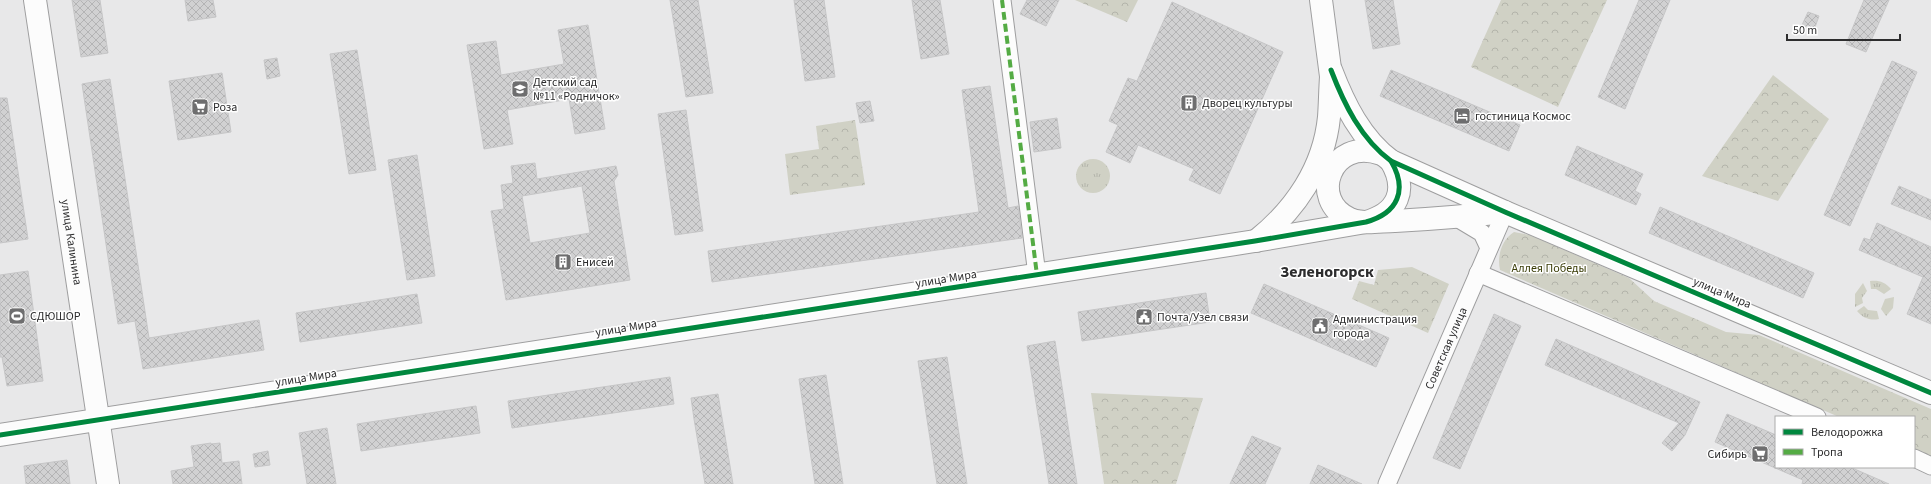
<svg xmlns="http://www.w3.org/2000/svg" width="1931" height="484" font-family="'Source Sans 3',sans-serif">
	<defs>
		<pattern id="grass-tufts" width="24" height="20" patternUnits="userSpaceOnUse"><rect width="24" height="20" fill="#d0d1c5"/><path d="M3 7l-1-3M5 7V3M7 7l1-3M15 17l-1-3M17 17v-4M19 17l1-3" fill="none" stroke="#b3b4aa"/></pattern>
		<pattern id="park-crowns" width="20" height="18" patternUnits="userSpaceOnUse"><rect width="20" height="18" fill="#d0d1c5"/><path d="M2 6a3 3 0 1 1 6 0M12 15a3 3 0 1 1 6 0" fill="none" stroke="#b3b4aa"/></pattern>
		<pattern id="building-cross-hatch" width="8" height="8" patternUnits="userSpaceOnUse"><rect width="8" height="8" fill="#d1d1d2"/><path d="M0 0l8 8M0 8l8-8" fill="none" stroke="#b4b4b5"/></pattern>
	</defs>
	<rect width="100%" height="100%" fill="#e8e8e9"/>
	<g fill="url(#grass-tufts)">
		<circle cx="1093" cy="176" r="17"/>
		<path d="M1870,281C1879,280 1885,282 1891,289L1884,294L1876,289H1871Z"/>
		<path d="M1863,283L1867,291L1862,298L1863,303L1855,307V294Z"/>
		<path d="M1894,297L1893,308L1886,316L1881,309L1885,299Z"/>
		<path d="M1864,306L1868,310L1877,311L1879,319C1870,321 1863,318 1857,311Z"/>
	</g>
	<g fill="url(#park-crowns)">
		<path d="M1075,0H1138L1127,22Z"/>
		<path d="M1501,0H1607L1558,107L1471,67Z"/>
		<path d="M1773,75L1829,119L1778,201L1702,176Z"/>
		<path d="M855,120L865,185L790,195L785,154L819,149L816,126Z"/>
		<path d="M1514,232L1530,235L1629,278L1654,301L1726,332L1759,335L1931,409V457L1914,449V417H1839L1500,270C1497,257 1501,240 1514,232Z"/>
		<path d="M1412,267L1449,284L1428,333L1352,299L1359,281L1374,285L1378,270Z"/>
		<path d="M1091,393L1203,398L1176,484H1104Z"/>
	</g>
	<g fill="url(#building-cross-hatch)" stroke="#c6c6c7" fill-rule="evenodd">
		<path d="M72,0H100L108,53L81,57Z"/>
		<path d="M185,0H213L216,17L188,21Z"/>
		<path d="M670,0H698L713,93L686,97Z"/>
		<path d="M794,0H824L835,77L805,81Z"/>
		<path d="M912,0H940L949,54L921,59Z"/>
		<path d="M1027,0H1059L1046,26L1020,14Z"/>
		<path d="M1365,0H1393L1400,44L1373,49Z"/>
		<path d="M1639,0H1670L1625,109L1598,97Z"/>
		<path d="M1864,0H1889L1866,52L1846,44Z"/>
		<path d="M1172,2L1283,52L1220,194L1189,180L1194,169L1138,145L1130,163L1106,152L1118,125L1109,121L1128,78L1137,81Z"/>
		<path d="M1808,12L1819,16L1814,30L1802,25Z"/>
		<path d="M588,25L605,129L575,134L569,99L507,110L513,144L484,149L467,45L496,41L501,75L564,64L558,30Z"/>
		<path d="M357,50L376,170L349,174L330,54Z"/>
		<path d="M277,58L280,76L267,79L264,60Z"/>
		<path d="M1892,61L1917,72L1850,226L1824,215Z"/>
		<path d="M1391,70L1520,125L1509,151L1380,96Z"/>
		<path d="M222,73L231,132L178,140L169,81Z"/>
		<path d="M110,79L149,338L259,320L264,350L143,369L135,321L118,324L82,84Z"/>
		<path d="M990,86L1008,208L1018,206L1022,238L712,282L708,251L979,212L962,90Z"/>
		<path d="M0,98H7L28,239L0,243Z"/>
		<path d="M870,101L874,121L860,123L856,103Z"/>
		<path d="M686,110L703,231L675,235L658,114Z"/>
		<path d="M1057,118L1061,148L1034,152L1030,122Z"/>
		<path d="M1577,146L1643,174L1635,191L1641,194L1636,205L1565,175Z"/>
		<path d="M417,155L435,276L407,280L388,160Z"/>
		<path d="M535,163L537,179L616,166L618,175L614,181L630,280L506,300L491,211L504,209L501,185L513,183L511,166ZM582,186L590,233L530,243L522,196Z"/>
		<path d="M1899,186L1931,200V220L1891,204Z"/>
		<path d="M1660,207L1814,273L1803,298L1649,233Z"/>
		<path d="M1877,223L1931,247V324L1907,314L1923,277L1859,250L1864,238L1870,240Z"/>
		<path d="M28,271L43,381L7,386L2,357H0V275Z"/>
		<path d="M1264,284L1389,338L1376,367L1251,313Z"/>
		<path d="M1206,293L1210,322L1082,341L1078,312Z"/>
		<path d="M417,294L422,323L300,342L296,313Z"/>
		<path d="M1494,314L1521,326L1460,469L1433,458Z"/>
		<path d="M1556,339L1700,402L1685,435L1672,451L1662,443L1679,423L1545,365Z"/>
		<path d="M1055,341L1072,452L1077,484H1049L1027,346Z"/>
		<path d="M947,357L959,434L967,484H937L918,361Z"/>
		<path d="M826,375L843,484H815L799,379Z"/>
		<path d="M670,377L674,404L512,428L508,401Z"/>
		<path d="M718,394L733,484H705L694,419L691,398Z"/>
		<path d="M476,406L480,433L361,451L357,424Z"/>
		<path d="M1727,414L1776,435V467H1850L1889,484H1802L1803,480L1715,442Z"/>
		<path d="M327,428L336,484H307L299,433Z"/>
		<path d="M1252,436L1281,448L1265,484H1230Z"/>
		<path d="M211,443V444L220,443L222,463L239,461L242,484H173L171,471L194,467L191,446Z"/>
		<path d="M268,451L270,465L255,467L253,454Z"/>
		<path d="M67,460L70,484H26L24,466Z"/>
		<path d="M1318,465L1362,484H1310Z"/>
	</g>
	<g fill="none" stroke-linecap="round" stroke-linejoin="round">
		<g stroke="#9e9e9f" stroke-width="19">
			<g id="street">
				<path d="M1002,0L1037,275"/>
				<path d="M1457,218L1482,233L1489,248"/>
				<path d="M1478,273L1817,417"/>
				<path d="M1914,458L1931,466"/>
				<path id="s1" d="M1387,484L1505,212"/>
			</g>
		</g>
		<g stroke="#9e9e9f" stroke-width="24">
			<g id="secondary">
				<path id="s2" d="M35,0L108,484"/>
				<path d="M1321,0L1332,84"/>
				<path d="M1331,70C1344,104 1361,139 1391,161L1505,212L1931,393"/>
				<path d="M1381,154C1330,136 1308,201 1350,219C1363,225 1381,221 1395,221C1432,219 1468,216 1505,212"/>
				<path d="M1256,241C1295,210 1324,168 1329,117C1330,104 1330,91 1331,77"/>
				<path d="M0,435L1255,241L1366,222C1398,213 1408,190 1391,161"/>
			</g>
		</g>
		<use href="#street" stroke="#fcfcfc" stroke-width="17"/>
		<use href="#secondary" stroke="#fcfcfc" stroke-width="22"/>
		<path stroke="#54ab44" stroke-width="4" stroke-dasharray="8 4" stroke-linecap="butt" d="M1002,0L1037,275"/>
		<g stroke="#fff" stroke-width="8">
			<g id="cycleway">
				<path d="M1331,70C1344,104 1361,139 1391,161L1505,212L1931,393"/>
				<path d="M0,435L1255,241L1366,222C1398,213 1408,190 1391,161"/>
			</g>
		</g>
		<use href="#cycleway" stroke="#00873e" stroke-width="5"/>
	</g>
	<defs>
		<g id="school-square" transform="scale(0.9)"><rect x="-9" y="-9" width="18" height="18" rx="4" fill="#6e6e6f" stroke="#fff"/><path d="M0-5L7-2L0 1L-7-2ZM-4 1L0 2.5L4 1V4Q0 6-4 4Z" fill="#fff"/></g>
		<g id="building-square" transform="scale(0.9)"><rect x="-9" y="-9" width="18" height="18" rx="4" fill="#6e6e6f" stroke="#fff"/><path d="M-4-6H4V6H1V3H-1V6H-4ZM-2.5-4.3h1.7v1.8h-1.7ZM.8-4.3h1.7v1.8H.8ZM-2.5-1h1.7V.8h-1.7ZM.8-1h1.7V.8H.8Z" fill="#fff"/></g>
		<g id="supermarket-square" transform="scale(0.9)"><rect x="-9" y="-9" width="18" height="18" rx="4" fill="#6e6e6f" stroke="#fff"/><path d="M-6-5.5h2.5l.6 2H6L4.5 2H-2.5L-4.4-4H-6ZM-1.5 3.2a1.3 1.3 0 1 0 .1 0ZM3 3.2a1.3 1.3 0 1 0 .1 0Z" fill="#fff"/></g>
		<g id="hotel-square" transform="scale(0.9)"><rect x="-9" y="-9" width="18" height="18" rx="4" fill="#6e6e6f" stroke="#fff"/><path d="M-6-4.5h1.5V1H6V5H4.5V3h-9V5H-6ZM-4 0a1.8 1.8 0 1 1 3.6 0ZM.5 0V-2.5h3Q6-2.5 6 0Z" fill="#fff"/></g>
		<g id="stadium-square" transform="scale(0.9)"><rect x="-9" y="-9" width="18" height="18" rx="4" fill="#6e6e6f" stroke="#fff"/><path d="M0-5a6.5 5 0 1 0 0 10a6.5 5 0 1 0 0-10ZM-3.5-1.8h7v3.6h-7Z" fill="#fff"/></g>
		<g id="civic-square" transform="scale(0.9)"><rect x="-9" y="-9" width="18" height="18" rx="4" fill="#6e6e6f" stroke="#fff"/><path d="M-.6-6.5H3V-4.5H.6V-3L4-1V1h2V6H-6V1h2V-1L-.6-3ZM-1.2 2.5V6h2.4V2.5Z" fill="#fff"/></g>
	</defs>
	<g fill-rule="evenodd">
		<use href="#school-square" x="520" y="89"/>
		<use href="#building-square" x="1189" y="103"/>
		<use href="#supermarket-square" x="200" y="107"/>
		<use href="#hotel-square" x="1462" y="116"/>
		<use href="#building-square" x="563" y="262"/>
		<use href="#stadium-square" x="17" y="316"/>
		<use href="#civic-square" x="1144" y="317"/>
		<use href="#civic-square" x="1320" y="326"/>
		<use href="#supermarket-square" x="1760" y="454"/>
	</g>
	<g text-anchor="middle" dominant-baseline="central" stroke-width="3" stroke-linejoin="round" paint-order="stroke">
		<g font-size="12" fill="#2d2d2e" stroke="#fff" text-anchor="start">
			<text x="533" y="82">Детский сад<tspan x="533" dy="14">№11 «Родничок»</tspan></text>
			<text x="1202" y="103">Дворец культуры</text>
			<text x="213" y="107">Роза</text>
			<text x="1475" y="116">гостиница Космос</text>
			<text x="576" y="262">Енисей</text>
			<text x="30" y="316">СДЮШОР</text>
			<text x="1157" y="317">Почта/Узел связи</text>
			<text x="1333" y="319">Администрация<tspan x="1333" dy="14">города</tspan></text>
			<text x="1747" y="454" text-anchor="end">Сибирь</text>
		</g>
		<g font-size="12" fill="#2d2d2e" stroke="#fff">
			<text stroke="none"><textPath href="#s2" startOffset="245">улица Калинина</textPath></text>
			<text transform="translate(946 279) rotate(-9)">улица Мира</text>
			<text transform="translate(1722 293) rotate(23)">улица Мира</text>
			<text transform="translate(626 328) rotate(-9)">улица Мира</text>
			<text stroke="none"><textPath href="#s1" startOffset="148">Советская улица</textPath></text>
			<text transform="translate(306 378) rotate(-9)">улица Мира</text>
		</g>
		<g font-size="12" fill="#3a3d07" stroke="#fff">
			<text x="1549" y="268">Аллея Победы</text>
		</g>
		<g font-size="16" font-weight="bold" fill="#2d2d2e" stroke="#fff">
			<text x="1327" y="272">Зеленогорск</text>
		</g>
	</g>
	<rect x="1775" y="416" width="140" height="52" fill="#ffffff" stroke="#ababab"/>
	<rect x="1783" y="429" width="20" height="6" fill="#00873e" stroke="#ababab"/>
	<text x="1811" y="436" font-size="12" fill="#2d2d2e">Велодорожка</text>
	<rect x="1783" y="449" width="20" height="6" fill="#54ab44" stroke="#ababab"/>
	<text x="1811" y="456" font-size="12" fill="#2d2d2e">Тропа</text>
	<path d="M1787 34v6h113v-6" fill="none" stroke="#2d2d2e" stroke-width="2"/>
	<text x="1793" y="34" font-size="12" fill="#2d2d2e" stroke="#ffffff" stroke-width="3" paint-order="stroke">50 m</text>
</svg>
